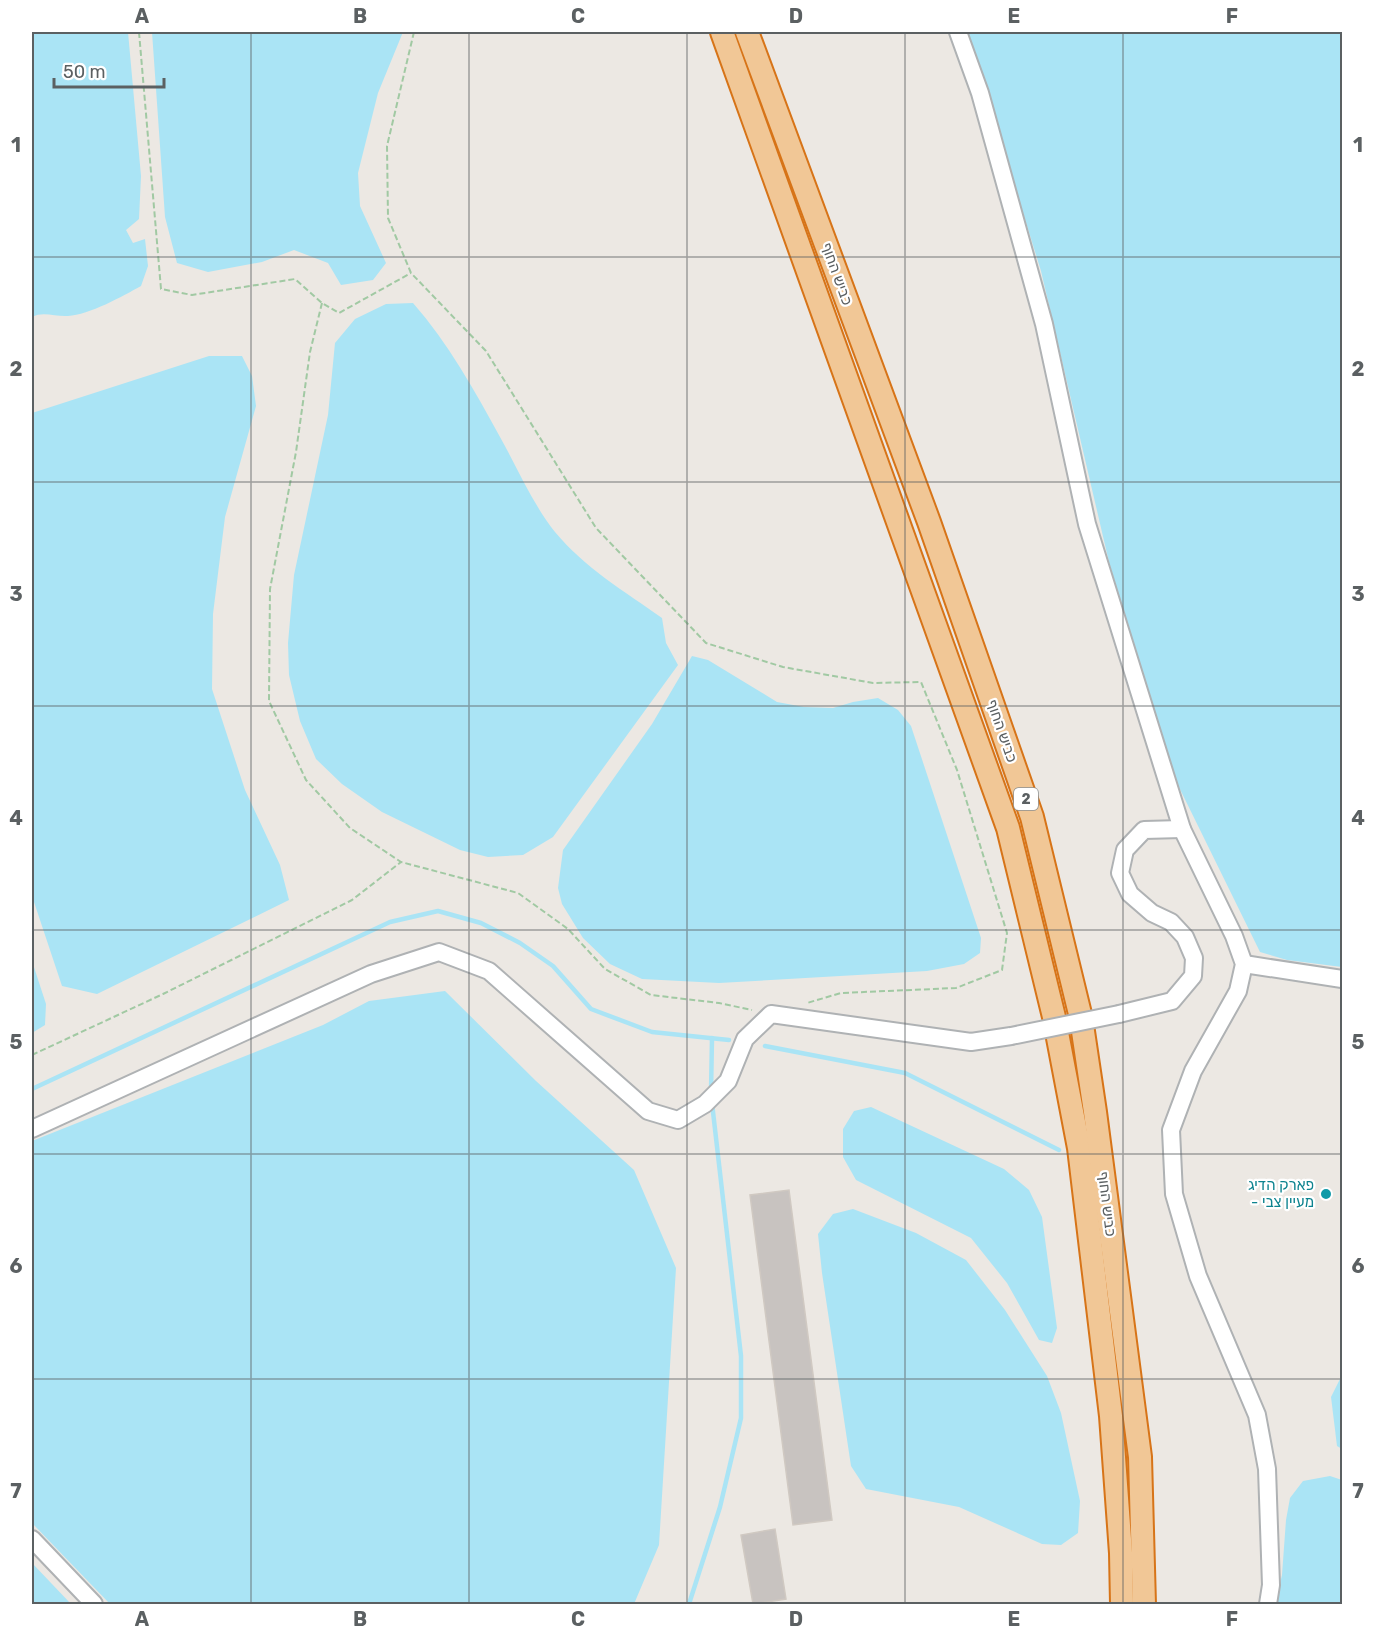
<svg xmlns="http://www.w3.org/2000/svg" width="1374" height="1636" font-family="Rubik,'Noto Sans Hebrew',sans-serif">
	<rect width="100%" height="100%" fill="#ece8e3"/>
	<g fill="#aae4f5">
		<path d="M32,32H128L141,176L139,219L126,230L133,243L145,239L148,266L141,286C123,296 89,315 68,316C56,317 43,311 32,317Z"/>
		<path d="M152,32H403L378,93L358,173L360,206L386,263L373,280L341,285L328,263L294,250L262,262L208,272L177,263L165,217Z"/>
		<path d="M965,32H1340L1342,43V325L1341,343L1342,353V967L1287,960L1260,952L1174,777L1109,562L1041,271L985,90Z"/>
		<path d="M413,303C448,343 475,391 500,437C518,469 532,503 555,532C585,568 624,591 662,618L666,643L678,665L553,837L523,855L488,857L460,850L382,812L342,784L316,759L300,721L289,675L288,643L294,575L328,415L335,343L355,319L386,304Z"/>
		<path d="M209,356H242L252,376L256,406L225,517L213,614L212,689L245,790L280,865L289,900L97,994L62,986L32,896V413Z"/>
		<path d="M692,656L708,660L777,702L804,707L833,708L853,702L878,698L898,710L911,726L981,938L980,953L964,964L927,971L719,983L642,979L610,964L583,938L562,904L558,888L563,850L652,724Z"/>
		<path d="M32,961L46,1004L45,1025L32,1033Z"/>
		<path d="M445,991L536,1081L634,1170L676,1268L659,1545L634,1604H110L32,1523V1141L323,1025L369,1001Z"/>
		<path d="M871,1107L1004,1169L1029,1190L1042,1217L1057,1328L1052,1343L1039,1340L1007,1283L971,1238L856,1180L843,1157V1129L854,1111Z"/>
		<path d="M853,1209L916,1233L966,1260L1005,1310L1047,1376L1061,1413L1080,1501L1078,1533L1061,1545L1042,1544L959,1507L866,1489L851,1466L822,1273L818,1234L833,1214Z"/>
		<path d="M1342,1375V1449L1337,1446L1331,1397Z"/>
		<path d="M1330,1476L1342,1480V1604H1275L1282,1575L1286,1520L1290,1498L1303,1481Z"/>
		<path d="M32,1563L71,1604H32Z"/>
	</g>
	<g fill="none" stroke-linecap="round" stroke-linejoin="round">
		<g stroke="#aae4f5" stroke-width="4.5">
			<path d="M765,1046L905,1073L1059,1150"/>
			<path d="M32,1089L390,922L438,911L481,923L520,943L553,966L591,1009L652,1032L729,1040"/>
			<path d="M711,1092L712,1038"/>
			<path d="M689,1604L720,1507L741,1418V1356L712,1103"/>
		</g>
	</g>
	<g fill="#c8c3c0" stroke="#d0c9c2" stroke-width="1.5">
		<path d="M789,1190L832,1520L793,1525L750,1195Z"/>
		<path d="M775,1529L786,1599L753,1604L741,1535Z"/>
	</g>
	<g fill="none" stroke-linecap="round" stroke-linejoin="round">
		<g stroke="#afb2b4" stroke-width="20">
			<g id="minor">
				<path d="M958,32L980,93L1044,324L1087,524L1182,829L1234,936L1244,964L1238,991L1193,1071L1171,1130L1174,1194L1198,1276L1257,1415L1267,1469L1271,1585L1268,1604"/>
				<path d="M1244,964L1342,979"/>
				<path d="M1119,1014L1172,1001L1193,976L1194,958L1185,937L1171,922L1152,913L1130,894L1120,873L1125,850L1144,830L1182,829"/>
				<path d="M32,1129L371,974L439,952L489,971L648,1111L678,1120L705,1104L728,1081L745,1039L771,1014L971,1042L1011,1036"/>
				<path d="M32,1539L94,1604"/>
			</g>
		</g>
		<g stroke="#d77418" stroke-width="26">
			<g id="highway">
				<path d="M722,32L1008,828L1054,1017L1079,1148L1111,1416L1121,1553L1122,1604"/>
				<path d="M747,32L929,522L1032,817L1081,1018L1095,1112L1140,1457L1144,1604"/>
			</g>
		</g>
		<g stroke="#a1c9a3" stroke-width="2" stroke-dasharray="6 3" stroke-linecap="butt">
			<path d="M139,32L161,289L192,295L295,279L322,303L339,313L411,273"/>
			<path d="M414,32L387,146L388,218L411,273L486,351L596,528L706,643L783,667L873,683L921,682L957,770L1007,933L1002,970L956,988L841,993L807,1003"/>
			<path d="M322,303L310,352L296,452L270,589L269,701L306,780L350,828L401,862L518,893L568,929L605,969L651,995L719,1003L752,1010"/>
			<path d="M32,1055L163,994L352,900L401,862"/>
		</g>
		<use href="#minor" stroke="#fff" stroke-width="16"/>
		<use href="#highway" stroke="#f1c796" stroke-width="22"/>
		<g stroke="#afb2b4" stroke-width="20" stroke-linecap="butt">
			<path id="minor-bridge" d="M1011,1036L1119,1014"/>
		</g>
		<use href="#minor-bridge" stroke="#fff" stroke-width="16"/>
	</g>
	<path fill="none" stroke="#5b6062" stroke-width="1.5" stroke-opacity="0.55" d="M251,32V1604M469,32V1604M687,32V1604M905,32V1604M1123,32V1604M32,257H1342M32,482H1342M32,706H1342M32,930H1342M32,1154H1342M32,1379H1342"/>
	<circle fill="#0f9aa8" stroke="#fff" stroke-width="2" cx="1326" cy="1194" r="6"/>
	<g text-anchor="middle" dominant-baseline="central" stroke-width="4.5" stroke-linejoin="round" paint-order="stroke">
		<rect fill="#fff" stroke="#8c9091" stroke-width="1.5" x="1014" y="788" width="24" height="22" rx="4.5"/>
		<g font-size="14" font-weight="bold" fill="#5b6062">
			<text x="1026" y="799">2</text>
		</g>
		<g font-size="15" fill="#5b6062" stroke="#fff">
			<text transform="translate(837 274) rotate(70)">כביש החוף</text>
			<text transform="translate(1002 731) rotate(71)">כביש החוף</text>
			<text transform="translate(1107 1204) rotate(83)">כביש החוף</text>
		</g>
		<g font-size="15" fill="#0d838f" stroke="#fff" text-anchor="end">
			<text x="1314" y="1185">פארק הדיג<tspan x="1314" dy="17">- מעיין צבי</tspan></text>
		</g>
	</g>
	<rect width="1374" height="1636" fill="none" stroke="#ffffff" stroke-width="66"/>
	<path d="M54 78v9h110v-9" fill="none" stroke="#5b6062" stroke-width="3"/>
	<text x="63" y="78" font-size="18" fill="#5b6062" stroke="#ffffff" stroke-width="4.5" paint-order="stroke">50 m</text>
	<rect x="33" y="33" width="1308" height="1570" fill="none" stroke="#5b6062" stroke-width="2"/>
	<g font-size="20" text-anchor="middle" font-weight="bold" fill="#5b6062">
		<text x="142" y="23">A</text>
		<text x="360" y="23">B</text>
		<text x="578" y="23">C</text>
		<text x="796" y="23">D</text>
		<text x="1014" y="23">E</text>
		<text x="1232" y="23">F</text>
		<text x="16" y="152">1</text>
		<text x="1358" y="152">1</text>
		<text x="16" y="376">2</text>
		<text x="1358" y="376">2</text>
		<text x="16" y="601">3</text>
		<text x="1358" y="601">3</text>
		<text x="16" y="825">4</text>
		<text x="1358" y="825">4</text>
		<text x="16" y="1049">5</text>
		<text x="1358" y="1049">5</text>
		<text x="16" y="1273">6</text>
		<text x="1358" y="1273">6</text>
		<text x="16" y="1498">7</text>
		<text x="1358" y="1498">7</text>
		<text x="142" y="1626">A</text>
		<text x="360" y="1626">B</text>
		<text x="578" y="1626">C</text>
		<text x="796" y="1626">D</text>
		<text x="1014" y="1626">E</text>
		<text x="1232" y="1626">F</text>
	</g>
</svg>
